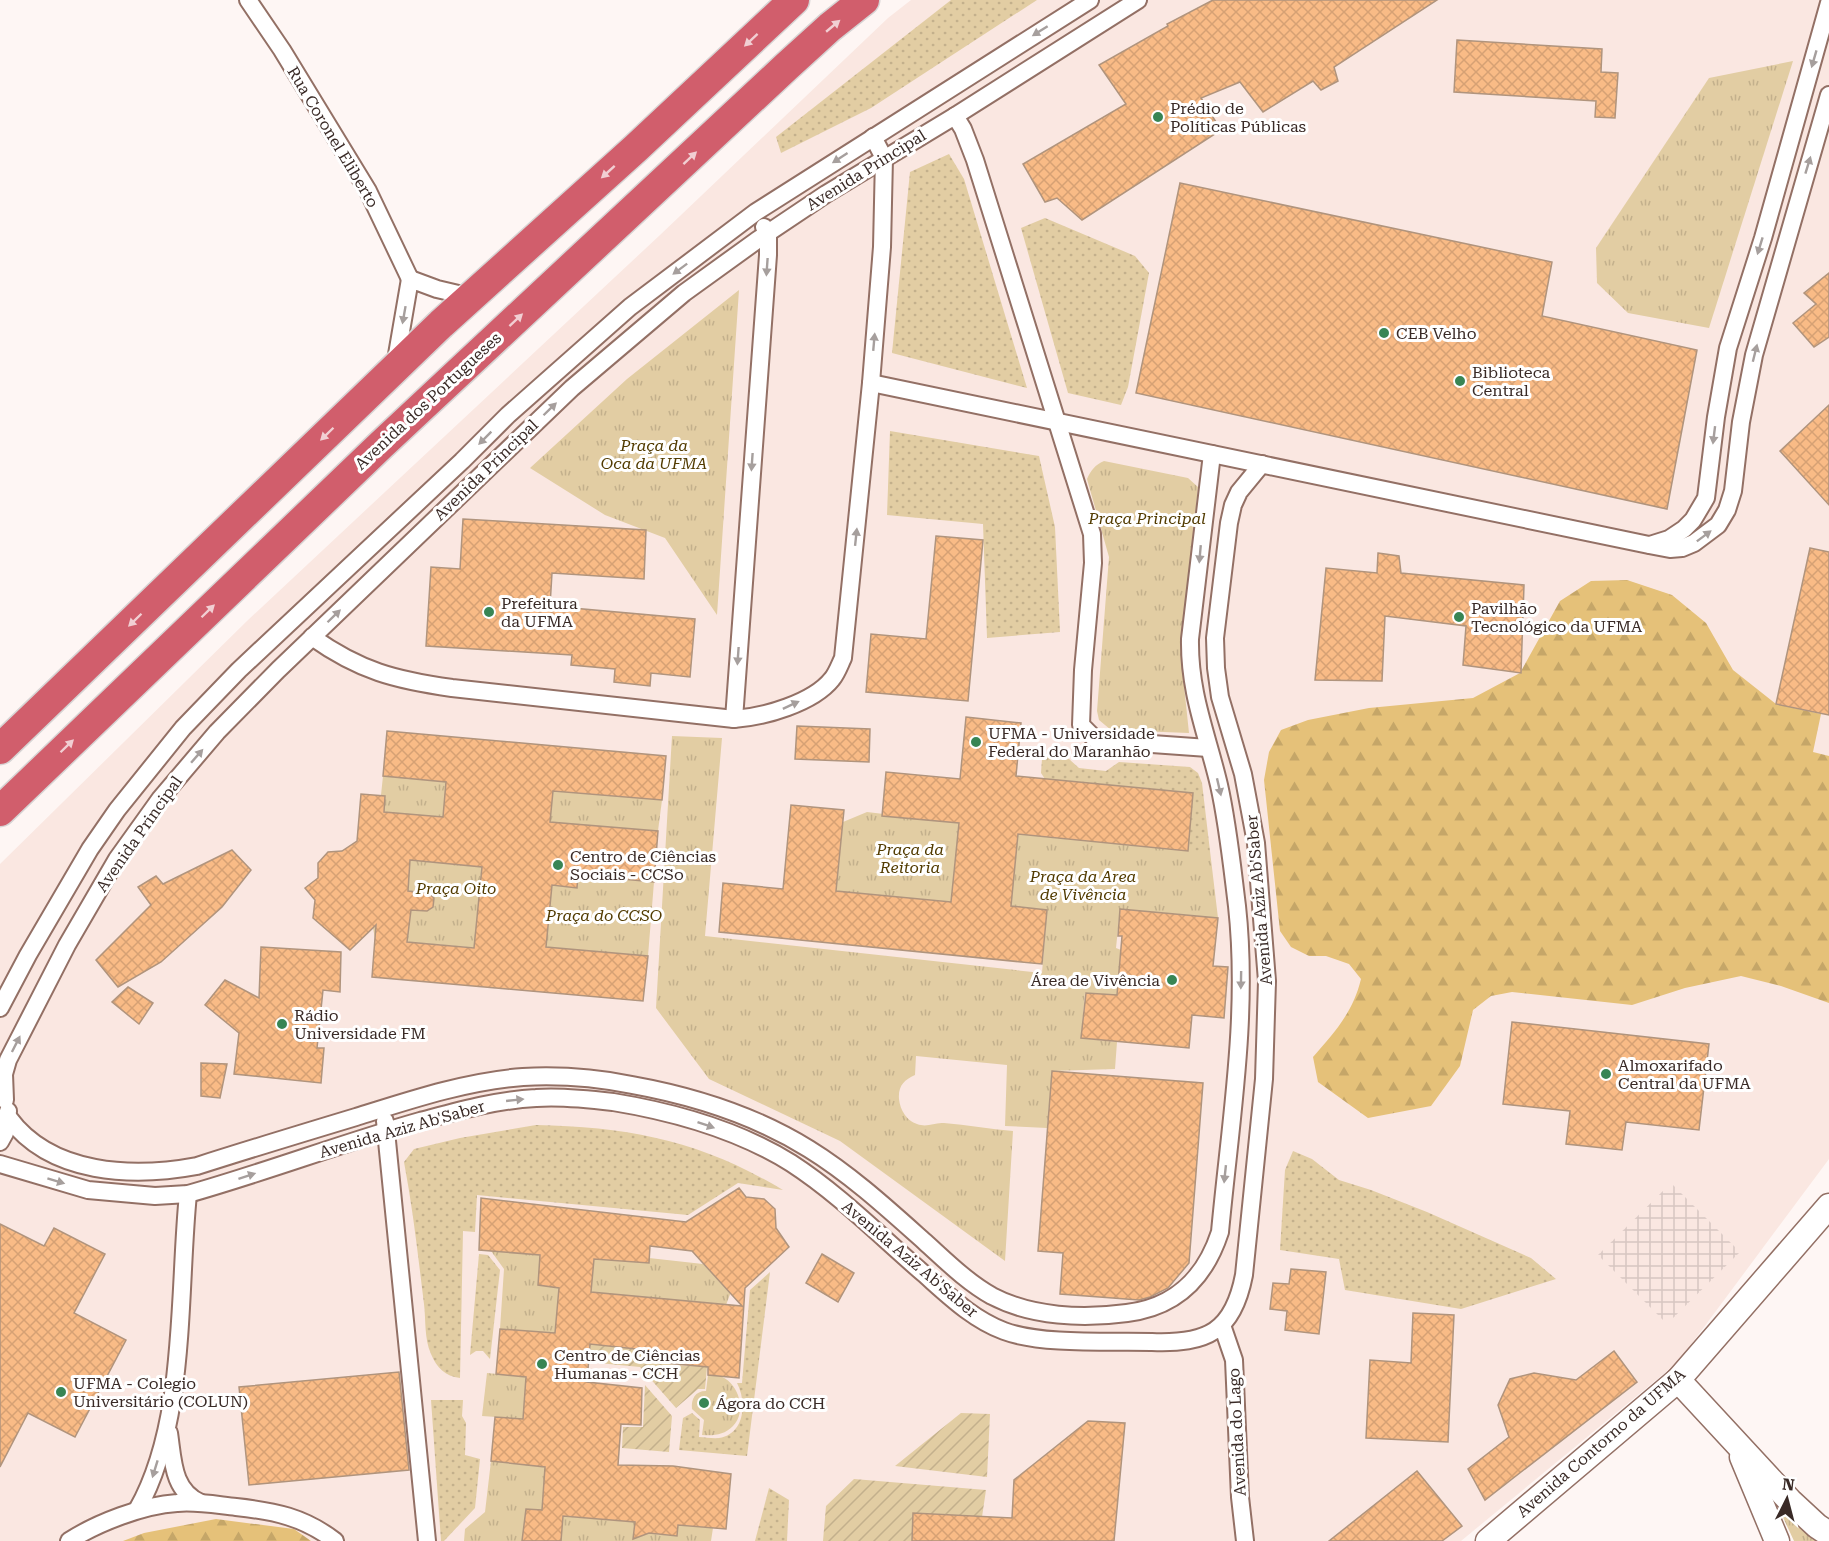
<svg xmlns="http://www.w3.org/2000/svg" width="1829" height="1541" font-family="'Roboto Serif',serif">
	<defs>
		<pattern id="industrial-grid" width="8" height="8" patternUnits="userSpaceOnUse" patternTransform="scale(1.5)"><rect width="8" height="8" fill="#fae7e1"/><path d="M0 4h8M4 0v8" fill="none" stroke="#d7c6c1"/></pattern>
		<pattern id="grass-dots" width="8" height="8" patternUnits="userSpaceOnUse" patternTransform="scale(1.5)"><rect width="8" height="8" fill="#e2cda3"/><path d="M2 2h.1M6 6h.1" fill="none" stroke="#c3b08c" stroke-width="1.8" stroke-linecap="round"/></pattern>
		<pattern id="forest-firs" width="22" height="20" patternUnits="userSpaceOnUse" patternTransform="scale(1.5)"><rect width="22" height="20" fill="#e5c179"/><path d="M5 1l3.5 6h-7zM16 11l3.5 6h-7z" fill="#c5a668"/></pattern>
		<pattern id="park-tufts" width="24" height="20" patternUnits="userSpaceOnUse" patternTransform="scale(1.5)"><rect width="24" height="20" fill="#e2cda3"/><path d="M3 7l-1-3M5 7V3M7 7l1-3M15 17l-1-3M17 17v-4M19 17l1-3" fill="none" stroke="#c3b08c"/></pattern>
		<pattern id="garden-furrows" width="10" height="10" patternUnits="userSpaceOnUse" patternTransform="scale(1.5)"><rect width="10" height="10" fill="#e2cda3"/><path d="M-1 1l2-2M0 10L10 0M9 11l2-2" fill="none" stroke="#c3b08c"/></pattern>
		<pattern id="building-cross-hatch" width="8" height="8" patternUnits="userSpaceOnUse" patternTransform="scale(1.5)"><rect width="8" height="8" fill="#f9bb86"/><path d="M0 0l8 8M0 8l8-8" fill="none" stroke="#d6a174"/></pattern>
	</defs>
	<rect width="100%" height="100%" fill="#fef6f4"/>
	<path fill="#fae7e1" d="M911,0H1829V1159L1678,1362L1461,1541H0V864L248,620L660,235L888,18Z"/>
	<path fill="url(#industrial-grid)" d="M1671,1183L1740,1252L1667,1324L1598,1255Z"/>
	<g fill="url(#grass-dots)">
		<path d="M951,0H1037L871,108L781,153L776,137Z"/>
		<path d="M949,154L964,179L1027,388L892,353L910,172Z"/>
		<path d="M1045,218L1135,256L1149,273L1128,387L1121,405L1068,393L1021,228Z"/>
		<path d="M890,431L1039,456L1055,527L1060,632L987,638L983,524L887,515Z"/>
		<path d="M1060,751L1079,768L1106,771L1119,762L1190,767L1198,773L1202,783L1210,851H1188L1193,793L1045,779L1041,773L1042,759Z"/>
		<path d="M536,1125C631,1127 701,1141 783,1190L738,1183L688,1215L477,1195L475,1232L463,1231L460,1378C445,1376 437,1368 431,1354C424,1338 426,1320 424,1304C418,1256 413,1209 404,1162L414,1149L460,1138Z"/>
		<path d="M1293,1151L1312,1159L1339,1180L1371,1190L1427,1212L1531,1258L1556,1279L1461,1309L1345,1290L1339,1259L1280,1250L1285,1170Z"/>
		<path d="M479,1254L488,1255L500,1270L490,1359L483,1351H476L470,1355Z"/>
		<path d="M770,1272L747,1456L679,1450L683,1418L692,1413L700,1420L699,1437C705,1437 713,1439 719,1438C745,1434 747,1402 737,1383H742L750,1290Z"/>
		<path d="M431,1400H463L462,1416L466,1423L465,1455L480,1459L475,1508L444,1541H441Z"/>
		<path d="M769,1488L789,1500L787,1541H755Z"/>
	</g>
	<g fill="url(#forest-firs)">
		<path d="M1627,580L1672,595L1706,623L1733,670L1776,704L1821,714L1813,752L1829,756V1003L1781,986L1741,976L1685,988L1632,1005L1512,992L1491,996L1473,1010L1460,1066L1431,1106L1368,1118L1318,1082L1313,1057C1335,1032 1353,1012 1361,979L1349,964L1326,956H1309L1291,947L1280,931L1264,780L1269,752L1281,730L1308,720L1369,708L1473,698L1520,673L1560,601L1591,581Z"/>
		<path d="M216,1519L294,1529L311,1541H123L144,1533Z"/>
	</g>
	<g fill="url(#park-tufts)">
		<path d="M1793,61L1709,328L1628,313L1597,283L1596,248L1709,78Z"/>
		<path d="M739,290L717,615L665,538L605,515L530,468L627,379Z"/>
		<path d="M1104,461L1188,478L1198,487L1181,657L1189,733L1111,730L1099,720L1097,711L1109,557L1087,479C1091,470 1095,465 1104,461Z"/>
		<path d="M672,736L722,738L705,936L1042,973L1047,910L1011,906L1018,834L1188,851H1210L1218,918L1120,909L1116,948L1121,950L1117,995L1085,993L1081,1038L1117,1042L1115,1069L1052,1071L1047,1128L1005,1126L1007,1065L916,1056L915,1075C904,1080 898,1086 899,1099C900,1110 907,1121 917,1124C928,1128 934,1122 944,1123C967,1125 990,1129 1013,1131L1005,1261L840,1141L709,1079L656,1008Z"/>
		<path d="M383,776L446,782L445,793L521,824L384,812L385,796L381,795Z"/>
		<path d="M553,791L662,800L658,831L550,822Z"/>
		<path d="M867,812L959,823L951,902L836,891L843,822Z"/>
		<path d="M410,860L502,869L501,884L480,883L477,920L478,948L375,939L373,928L376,925L405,924L410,921L409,910L427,911L433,907L434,898L428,893L408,891Z"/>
		<path d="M578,875L654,882L648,956L546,947L551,885L577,888Z"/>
		<path d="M491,1251L540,1255L559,1288L555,1333L500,1329L504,1269Z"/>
		<path d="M581,1258L648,1263L649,1258L703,1264L712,1273L717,1271L732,1289L726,1305L577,1291Z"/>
		<path d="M487,1373L526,1377L523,1419L482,1416Z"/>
		<path d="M708,1375C712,1375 718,1375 722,1377C739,1384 747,1412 733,1426C724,1435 714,1436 702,1435L704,1420L692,1409C691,1399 695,1391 706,1391Z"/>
		<path d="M491,1461L545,1467L542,1510L526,1509L523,1541H464L465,1529L485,1512Z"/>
		<path d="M1781,1513L1825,1541H1794Z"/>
		<path d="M563,1516L635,1522L634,1532L639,1537L646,1534L647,1524L654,1534L677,1536L678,1525L713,1528L711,1541H561Z"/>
	</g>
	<g fill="url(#garden-furrows)">
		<path d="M590,1344L645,1350V1362L690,1366L708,1356L705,1389H698L676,1408L640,1367L588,1362Z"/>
		<path d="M645,1385L672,1416L669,1452L622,1448L623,1427H643Z"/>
		<path d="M961,1413L990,1414L987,1477L895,1466Z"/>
		<path d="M854,1479L986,1490L982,1517L913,1513L912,1541H823L826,1506Z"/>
	</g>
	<g fill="url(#building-cross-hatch)" stroke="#b0947d" stroke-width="1.5" fill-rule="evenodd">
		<path d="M1213,0H1437L1334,67L1338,81L1321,90L1313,81L1263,112L1240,82L1201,98L1221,130L1082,220L1057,198L1045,202L1023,164L1126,104L1099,65L1168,26L1167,24Z"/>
		<path d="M1457,40L1602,49L1601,72L1618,73L1615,118L1595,117L1596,101L1454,92Z"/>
		<path d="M1180,183L1552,262L1542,316L1697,350L1667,509L1136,393Z"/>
		<path d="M1829,273V337L1814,347L1793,323L1816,304L1804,293Z"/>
		<path d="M1829,405V505L1780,451Z"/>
		<path d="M463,519L646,530L644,579L552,573L550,606L695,619L690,677L651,673L650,686L614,682L615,669L571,665L572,655L426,646L431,567L460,569Z"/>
		<path d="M936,536L983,540L968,701L866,692L871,634L926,639Z"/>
		<path d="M1810,548L1829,552V715L1776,704Z"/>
		<path d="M1378,553L1399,556L1401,573L1524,585L1521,673L1463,665L1466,626L1385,616L1382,681L1315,680L1326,568L1377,573Z"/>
		<path d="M966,717L1021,723L1016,776L1193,793L1188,851L1018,834L1011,906L1047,910L1042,964L719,932L723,883L783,889L791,805L844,810L836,891L951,902L959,823L882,816L886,772L960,779Z"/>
		<path d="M797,726L870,729L869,762L795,759Z"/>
		<path d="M387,731L666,756L662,800L553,791L550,822L658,831L654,882L578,875L577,888L552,885L546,947L648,956L643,1001L372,977L376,925L350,950L313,918L315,900L305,888L318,878V863L328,852L342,851L357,841L361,794L385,796L384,812L443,817L446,782L383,776ZM410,860L482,867L474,948L407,942L411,910L427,911L433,907L434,898L428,893L408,891Z"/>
		<path d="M232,850L251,870L222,907L161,962L118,987L96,960L151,905L138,887L156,876L163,884Z"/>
		<path d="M1120,909L1218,918L1213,966L1228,967L1224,1018L1192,1015L1189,1048L1081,1038L1086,993L1117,995L1122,936H1118Z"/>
		<path d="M261,947L341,952L340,992L323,990L317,1048H324L321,1083L234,1074L239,1033L205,1005L225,980L259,998Z"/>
		<path d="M128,987L153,1003L139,1024L112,1002Z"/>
		<path d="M1512,1022L1709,1044L1699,1130L1626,1122L1622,1150L1566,1144L1570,1111L1503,1104Z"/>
		<path d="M201,1063L227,1064L220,1098L201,1096Z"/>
		<path d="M1052,1071L1203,1083L1189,1263L1168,1288L1150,1297L1139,1300L1060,1294L1063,1253L1038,1251Z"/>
		<path d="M739,1188L746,1197L764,1199L775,1209L776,1228L789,1247L745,1288L739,1378L708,1375V1367L645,1361V1350L590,1344L587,1382L642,1388L641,1425L621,1424L618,1465L673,1466L731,1474L726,1529L678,1525L677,1536L649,1533L633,1539L635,1522L563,1516L561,1541H522L526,1509L542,1510L545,1467L491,1461L495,1417L523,1419L526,1377L496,1374L500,1329L555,1333L559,1288L538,1285L540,1255L479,1250L481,1198L686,1222ZM650,1246L692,1251L742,1306L591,1292L594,1259L649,1263Z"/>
		<path d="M0,1224L44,1246L54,1228L105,1254L74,1313L126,1340L75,1437L28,1413L0,1467Z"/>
		<path d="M822,1254L854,1273L838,1302L806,1283Z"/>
		<path d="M1291,1269L1326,1272L1319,1334L1285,1330L1287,1311L1270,1309L1273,1283L1289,1284Z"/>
		<path d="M1413,1313L1454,1315L1448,1442L1366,1438L1370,1360L1411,1363Z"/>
		<path d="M1614,1351L1637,1382L1485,1500L1468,1469L1509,1437L1498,1405L1510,1379L1534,1373L1576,1380Z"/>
		<path d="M399,1372L409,1470L249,1485L239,1387Z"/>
		<path d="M1088,1421L1125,1423L1114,1541H912L913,1513L1012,1518L1014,1480Z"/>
		<path d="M1417,1471L1462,1526L1442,1541H1329Z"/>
	</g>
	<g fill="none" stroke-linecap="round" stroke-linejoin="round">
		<g stroke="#937065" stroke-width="20">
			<g id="street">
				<path d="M248,0L282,50L368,191L410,279"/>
				<path d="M955,116L963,129L975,160L1092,534L1093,563L1083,670L1081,725L1096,740L1208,748"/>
				<path d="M395,366L410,279L437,289L471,297"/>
				<path d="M871,383L1649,545L1670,549L1682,548L1694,543L1718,525L1727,510L1733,491L1741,422L1754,355L1829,95"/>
				<path d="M1650,545L1669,539L1684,529L1693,520L1706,498L1716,417L1728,348L1763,238L1829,3"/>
				<path d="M312,637C360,671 395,680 452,688L734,719C764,717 813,703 832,679C837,673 840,664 843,658L871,383L882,247L884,158L873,137"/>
				<path d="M734,719L768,255V233L764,227"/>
				<path d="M0,1008L28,955L90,849L117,810L183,728L239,670L462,461L508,415L630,307L756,212L1090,0"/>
				<path d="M5,1100L4,1074L8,1060L67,945L117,859L160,799L217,732L278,670L572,388L684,293L756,241L826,194L955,116L1138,0"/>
				<path d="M9,1118C51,1175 133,1178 197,1166C250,1149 303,1133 356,1117C410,1100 467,1081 523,1077C559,1075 597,1078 632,1085C693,1096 756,1116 809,1149C851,1175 888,1209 925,1242C946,1261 967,1282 992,1296C1032,1317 1083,1319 1127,1313C1176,1307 1205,1278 1220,1232C1230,1124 1249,1015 1237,906C1232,866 1228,825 1219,785C1207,734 1189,693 1190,639L1212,454"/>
				<path d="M385,1121L427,1541"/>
				<path d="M0,1142L5,1133L8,1111"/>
				<path d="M0,1164L88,1190L155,1196L188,1194C266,1172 342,1143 420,1121C458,1111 496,1100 536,1098C561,1096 588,1099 613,1102C674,1112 738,1130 791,1163C839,1194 880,1236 923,1273C948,1295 972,1319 1004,1331C1041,1345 1111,1341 1152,1342C1207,1344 1233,1332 1244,1275L1264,1079L1267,981L1256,843L1243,774L1220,697L1216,668L1215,638L1229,523L1233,505L1239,492L1262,464"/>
				<path d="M1222,1325L1234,1360L1240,1497L1245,1541"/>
				<path d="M169,1433C173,1459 172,1491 201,1503"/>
				<path d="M137,1510C187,1423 178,1292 188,1194"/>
				<path d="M69,1541C97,1523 143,1505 177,1503C196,1501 217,1505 236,1507C274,1511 304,1517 335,1541"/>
			</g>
		</g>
		<g stroke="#937065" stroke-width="27">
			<g id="secondary">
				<path d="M1678,1380L1790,1501L1817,1526L1829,1534"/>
				<path d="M1742,1457L1777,1541"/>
				<path d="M1488,1541L1678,1380L1829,1206"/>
			</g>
		</g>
		<g stroke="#d7d4d4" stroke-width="33">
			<g id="highway">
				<path d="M0,749L441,324L636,148L794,0"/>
				<path d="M0,811L381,445L786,67L830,27L864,0"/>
			</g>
		</g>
		<use href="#street" stroke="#fff" stroke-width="16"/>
		<use href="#secondary" stroke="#fff" stroke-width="24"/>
		<use href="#highway" stroke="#d15e6c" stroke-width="30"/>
	</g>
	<defs><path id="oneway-solid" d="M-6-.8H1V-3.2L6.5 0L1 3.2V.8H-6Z" transform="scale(1.5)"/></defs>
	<g fill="#f1cfd3">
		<use href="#oneway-solid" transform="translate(833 26) rotate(-40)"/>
		<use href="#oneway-solid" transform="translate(751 40) rotate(137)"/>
		<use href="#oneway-solid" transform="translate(690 158) rotate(-43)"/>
		<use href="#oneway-solid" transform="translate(608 172) rotate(138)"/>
		<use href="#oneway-solid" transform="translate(516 320) rotate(-43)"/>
		<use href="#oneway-solid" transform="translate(327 434) rotate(136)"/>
		<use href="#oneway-solid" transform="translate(208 611) rotate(-44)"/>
		<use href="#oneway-solid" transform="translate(135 620) rotate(136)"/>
		<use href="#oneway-solid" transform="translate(67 746) rotate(-44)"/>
	</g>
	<g fill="#a69f9d">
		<use href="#oneway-solid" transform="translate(1040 31) rotate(148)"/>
		<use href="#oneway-solid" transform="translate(1814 59) rotate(106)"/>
		<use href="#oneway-solid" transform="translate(840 158) rotate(147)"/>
		<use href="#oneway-solid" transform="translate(1808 165) rotate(-73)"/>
		<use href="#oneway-solid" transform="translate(1760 246) rotate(107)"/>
		<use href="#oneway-solid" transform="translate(767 267) rotate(94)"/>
		<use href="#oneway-solid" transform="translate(680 269) rotate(143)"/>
		<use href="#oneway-solid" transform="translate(404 315) rotate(100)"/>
		<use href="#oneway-solid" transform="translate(874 342) rotate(-85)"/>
		<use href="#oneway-solid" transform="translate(1755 353) rotate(-76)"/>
		<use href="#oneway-solid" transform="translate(550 409) rotate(-44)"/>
		<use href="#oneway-solid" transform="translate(1714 435) rotate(97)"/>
		<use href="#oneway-solid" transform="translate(485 438) rotate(135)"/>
		<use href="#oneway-solid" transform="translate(752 462) rotate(94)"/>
		<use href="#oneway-solid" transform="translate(1704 536) rotate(-37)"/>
		<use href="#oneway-solid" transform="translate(856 537) rotate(-84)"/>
		<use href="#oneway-solid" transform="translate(1200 554) rotate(95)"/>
		<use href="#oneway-solid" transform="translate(334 616) rotate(-44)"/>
		<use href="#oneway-solid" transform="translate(738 656) rotate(94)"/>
		<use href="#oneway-solid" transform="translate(791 705) rotate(-25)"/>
		<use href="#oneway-solid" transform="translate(197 756) rotate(-49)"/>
		<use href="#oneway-solid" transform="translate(1219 787) rotate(77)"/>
		<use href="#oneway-solid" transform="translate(1241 980) rotate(91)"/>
		<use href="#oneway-solid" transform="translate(16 1044) rotate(-63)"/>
		<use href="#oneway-solid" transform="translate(515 1100) rotate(-6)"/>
		<use href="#oneway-solid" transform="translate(706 1125) rotate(19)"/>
		<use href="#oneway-solid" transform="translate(1225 1174) rotate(96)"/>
		<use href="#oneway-solid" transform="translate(247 1176) rotate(-18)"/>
		<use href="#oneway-solid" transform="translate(56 1181) rotate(17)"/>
		<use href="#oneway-solid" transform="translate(155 1469) rotate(107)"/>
	</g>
	<g fill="#388554" stroke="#fff" stroke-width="2">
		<circle cx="1158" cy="117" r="6"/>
		<circle cx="1384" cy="333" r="6"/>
		<circle cx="1460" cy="381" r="6"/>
		<circle cx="489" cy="612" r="6"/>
		<circle cx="1459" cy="617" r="6"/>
		<circle cx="976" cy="742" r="6"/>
		<circle cx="558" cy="865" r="6"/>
		<circle cx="1172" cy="980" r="6"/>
		<circle cx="282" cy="1024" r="6"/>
		<circle cx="1606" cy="1074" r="6"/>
		<circle cx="542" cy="1364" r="6"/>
		<circle cx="61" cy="1392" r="6"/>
		<circle cx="704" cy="1403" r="6"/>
	</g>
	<g text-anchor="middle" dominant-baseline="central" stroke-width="6" stroke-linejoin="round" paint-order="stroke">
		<g font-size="16" fill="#392a26" stroke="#fff" text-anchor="start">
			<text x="1170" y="108">Prédio de<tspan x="1170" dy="18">Políticas Públicas</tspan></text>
			<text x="1396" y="333">CEB Velho</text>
			<text x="1472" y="372">Biblioteca<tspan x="1472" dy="18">Central</tspan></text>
			<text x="501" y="603">Prefeitura<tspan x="501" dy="18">da UFMA</tspan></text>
			<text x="1471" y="608">Pavilhão<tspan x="1471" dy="18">Tecnológico da UFMA</tspan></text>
			<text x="988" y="733">UFMA - Universidade<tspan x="988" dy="18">Federal do Maranhão</tspan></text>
			<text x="570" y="856">Centro de Ciências<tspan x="570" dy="18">Sociais - CCSo</tspan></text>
			<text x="1160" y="980" text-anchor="end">Área de Vivência</text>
			<text x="294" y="1015">Rádio<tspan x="294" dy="18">Universidade FM</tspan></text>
			<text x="1618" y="1065">Almoxarifado<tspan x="1618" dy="18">Central da UFMA</tspan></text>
			<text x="554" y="1355">Centro de Ciências<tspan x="554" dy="18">Humanas - CCH</tspan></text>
			<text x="73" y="1383">UFMA - Colegio<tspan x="73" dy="18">Universitário (COLUN)</tspan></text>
			<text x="716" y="1403">Ágora do CCH</text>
		</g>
		<g font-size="16" fill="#392a26" stroke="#fff">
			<text transform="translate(333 137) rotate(59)">Rua Coronel Eliberto</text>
			<text transform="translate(866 170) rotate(-32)">Avenida Principal</text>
			<text transform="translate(428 401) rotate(-43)">Avenida dos Portugueses</text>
			<text transform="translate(486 470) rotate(-44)">Avenida Principal</text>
			<text transform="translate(139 834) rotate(-55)">Avenida Principal</text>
			<text transform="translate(1259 900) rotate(-95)">Avenida Aziz Ab'Saber</text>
			<text transform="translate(402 1129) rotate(-16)">Avenida Aziz Ab'Saber</text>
			<text transform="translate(910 1259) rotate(40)">Avenida Aziz Ab'Saber</text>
			<text transform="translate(1237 1432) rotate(-93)">Avenida do Lago</text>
			<text transform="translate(1601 1443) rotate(-41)">Avenida Contorno da UFMA</text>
		</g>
		<g font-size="16" font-style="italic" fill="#523b00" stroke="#fff">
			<text x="654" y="445">Praça da<tspan x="654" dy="18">Oca da UFMA</tspan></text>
			<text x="1147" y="518">Praça Principal</text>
			<text x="910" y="849">Praça da<tspan x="910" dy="18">Reitoria</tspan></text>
			<text x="1083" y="876">Praça da Area<tspan x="1083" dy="18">de Vivência</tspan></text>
			<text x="456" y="888">Praça Oito</text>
			<text x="604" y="915">Praça do CCSO</text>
		</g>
	</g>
	<g transform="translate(1787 1499) rotate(6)" stroke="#ffffff" stroke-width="4.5" paint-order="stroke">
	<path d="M0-4.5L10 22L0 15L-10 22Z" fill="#392a26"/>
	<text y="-9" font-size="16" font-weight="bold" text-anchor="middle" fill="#392a26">N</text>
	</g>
</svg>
